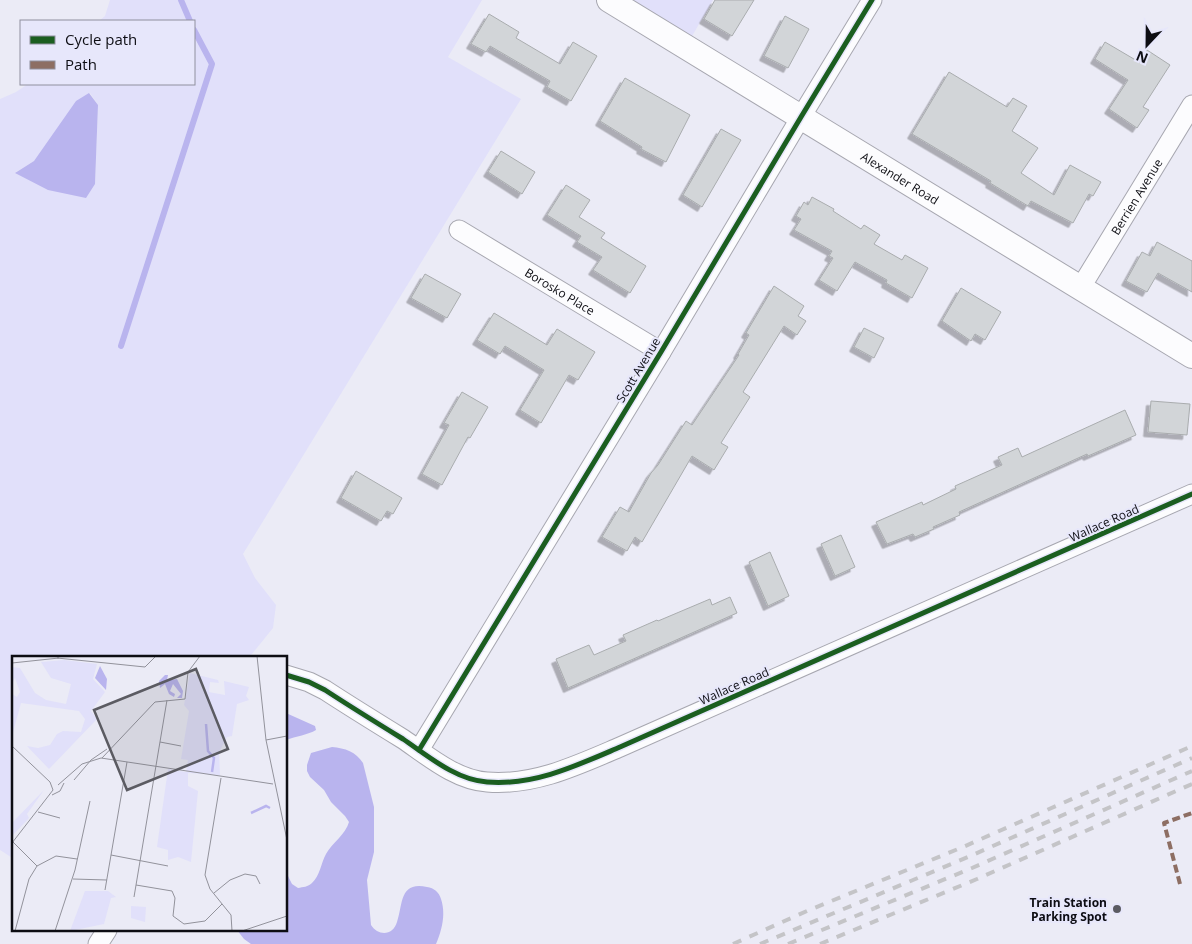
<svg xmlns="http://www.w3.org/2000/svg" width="1192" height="944" font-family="'Open Sans',sans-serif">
	<defs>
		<filter id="shadow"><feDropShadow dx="-4.5" dy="4.5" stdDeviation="0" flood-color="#0004"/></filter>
	</defs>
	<rect width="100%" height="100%" fill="#ebebf6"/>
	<g fill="#e1e0fa" fill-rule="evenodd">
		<path d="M110,0H482L448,57L521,99L243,554L255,578L276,605L273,628L252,654L244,658H14V859L0,850V99L16,92L28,84H194V21H99L105,16ZM90,93L98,105L95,184L16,172L34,161Z"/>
		<path d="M618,0H713L688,43Z"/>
	</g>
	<g fill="#b9b4ee">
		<path d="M89,93L98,105L95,184L86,198L48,190L15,173L34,161L76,101Z"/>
		<path d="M286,713L315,726L316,730C308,735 296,736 286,740Z"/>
		<path d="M332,747C345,748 356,752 363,763L374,807V852L367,880L371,925C378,936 393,936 397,922C403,905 399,881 427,887C434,888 439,892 441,899C446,914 442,930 436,944H251L244,939L237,930H286V872L292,884L298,888C303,887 308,887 312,883C320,876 321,863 326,854C332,843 346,834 349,822L345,816L331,802L324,790L310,777L307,771V765L311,753Z"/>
	</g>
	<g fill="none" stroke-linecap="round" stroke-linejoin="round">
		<g stroke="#b9b4ee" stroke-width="6">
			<path d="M181,0L190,21"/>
			<path d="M121,346L212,64L194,30"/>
		</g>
	</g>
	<g fill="#d2d5d8" stroke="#a9acae" filter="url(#shadow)">
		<path d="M715,0H754L732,36L704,19Z"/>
		<path d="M489,14L519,32L516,38L560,64L573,42L597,56L571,101L547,87L550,81L490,46L486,52L471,44Z"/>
		<path d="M785,16L809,29L788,68L764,56Z"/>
		<path d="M1105,42L1139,62L1147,50L1170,65L1143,107L1149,110L1137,128L1109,109L1128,80L1095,59Z"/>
		<path d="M949,72L1007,107L1013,98L1027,106L1012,131L1038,148L1021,173L1054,195L1070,165L1101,182L1093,196L1089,194L1073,223L1031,201L1028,206L990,183L991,181L912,134Z"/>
		<path d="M625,78L690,115L666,162L641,149L642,147L600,121Z"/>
		<path d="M721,129L741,140L702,207L683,195Z"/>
		<path d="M501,151L535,172L522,194L488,172Z"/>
		<path d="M566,185L590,200L579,217L605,233L601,238L646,266L630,293L593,270L602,257L577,242L581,236L547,215Z"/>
		<path d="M812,197L834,209L833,211L861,229L864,225L880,235L874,244L902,260L905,255L928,268L912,298L886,283L887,280L855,262L837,291L819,280L833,258L829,256L832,251L794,230L801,219L796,216L804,202L808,205Z"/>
		<path d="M1157,242L1192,261V292L1158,273L1147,292L1126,281L1142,252L1150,256Z"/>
		<path d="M425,274L461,294L447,318L411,298Z"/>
		<path d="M774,286L804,306L798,316L806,321L797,335L784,326L743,392L750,397L721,443L728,447L714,470L692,456L642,542L635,537L627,551L602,537L620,507L629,512L651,473L658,465L686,421L692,425L739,355L738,354L749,335L746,333Z"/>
		<path d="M961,288L1001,312L985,340L975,334L971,341L942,321Z"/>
		<path d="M494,313L547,345L557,329L595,352L578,380L569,375L541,423L520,410L544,370L505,346L500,354L477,340Z"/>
		<path d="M864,328L884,338L874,358L854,347Z"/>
		<path d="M462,392L488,407L470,438L468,437L442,485L422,474L449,425L444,423Z"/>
		<path d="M1151,401L1190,404L1187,435L1148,432Z"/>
		<path d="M1125,410L1136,435L1088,456L1087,454L959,512L960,515L933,527L934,529L915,537L913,534L887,544L876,522L922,502L923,505L956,489L955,486L1002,465L998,457L1018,448L1022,457Z"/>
		<path d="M356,471L402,498L393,514L387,511L381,521L341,498Z"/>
		<path d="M841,535L855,567L835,576L821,544Z"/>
		<path d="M770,552L789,596L768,606L749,562Z"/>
		<path d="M730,597L737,613L568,688L556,659L589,645L594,655L626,641L623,635L657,620L658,621L710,599L712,605Z"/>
	</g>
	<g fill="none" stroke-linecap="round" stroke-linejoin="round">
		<g stroke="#a7a7b0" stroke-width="21">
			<g id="minor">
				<path id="s1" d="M459,230L661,352"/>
				<path id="s2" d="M1081,287L1192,105"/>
				<path d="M286,675L309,682L325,690C351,707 377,723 403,739C428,756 456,780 487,782C534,786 578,765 620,747L1192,494"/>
				<path d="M419,750L661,352L801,117L872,0"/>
				<path d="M98,944L107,930"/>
			</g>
		</g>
		<g stroke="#a7a7b0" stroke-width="26">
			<g id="tertiary">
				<path id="s3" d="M609,0L1192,356"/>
			</g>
		</g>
		<use href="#minor" stroke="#fcfcfe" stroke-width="19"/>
		<use href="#tertiary" stroke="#fcfcfe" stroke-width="24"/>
		<g stroke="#c4c4c7" stroke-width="4" stroke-dasharray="9 9" stroke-linecap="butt">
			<path d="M733,944L807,911L963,847L1192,746"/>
			<path d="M760,944L968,857L1192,758"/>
			<path d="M788,944L972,868L1192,771"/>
			<path d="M820,944L977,879L1192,784"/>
		</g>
		<path stroke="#8d6e63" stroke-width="4" stroke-dasharray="8 4" stroke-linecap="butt" d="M1180,884L1164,823L1192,813"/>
		<g stroke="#e7e7fb" stroke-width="8">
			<g id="cycleway">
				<path d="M286,675L309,682L325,690C351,707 377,723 403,739C428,756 456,780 487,782C534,786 578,765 620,747L1192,494"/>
				<path d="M419,750L661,352L801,117L872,0"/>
			</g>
		</g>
		<use href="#cycleway" stroke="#1b5e20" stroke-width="5"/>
	</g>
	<circle fill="#5b5b62" stroke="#e7e7fb" stroke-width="2" cx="1117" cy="909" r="5"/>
	<g text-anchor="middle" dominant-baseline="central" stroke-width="4" stroke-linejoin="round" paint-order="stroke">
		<g font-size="12" fill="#0d0d13" stroke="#e7e7fb">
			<text stroke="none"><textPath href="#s3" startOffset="341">Alexander Road</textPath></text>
			<text stroke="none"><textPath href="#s2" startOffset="106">Berrien Avenue</textPath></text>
			<text stroke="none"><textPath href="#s1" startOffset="118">Borosko Place</textPath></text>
			<text transform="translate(638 370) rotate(-59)">Scott Avenue</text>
			<text transform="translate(1104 523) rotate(-24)">Wallace Road</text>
			<text transform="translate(734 686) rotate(-24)">Wallace Road</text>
		</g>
		<g font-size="12" font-weight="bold" fill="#0d0d13" stroke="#e7e7fb" text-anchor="end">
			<text x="1107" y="902">Train Station<tspan x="1107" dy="14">Parking Spot</tspan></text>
		</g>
	</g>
	<g transform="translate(12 656)">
		<rect width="275" height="275" fill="#ebebf6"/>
		<path d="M52,4L85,8L81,23L93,36L79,55L85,63L37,113L15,90L26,92L38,89L45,78L51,75L69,76L73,63L67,55L9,47L0,80V38L5,41L8,36L3,22L0,27V11L8,12L23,37L34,44L54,48L59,28L39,22L29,6ZM178,17L206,24L207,27L198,26L197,36L213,39L212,25L237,31L234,40L237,44L225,48L220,80L215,81L207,96L208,119L176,117V130L186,135L179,206L166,201L156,204V194L145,191L156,113L174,116L176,104L169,103L177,55L172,49ZM32,134L15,158L17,162L0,180V167ZM73,235H96L104,241L99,242L92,268L58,275ZM119,250L134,251L133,266L119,262Z" fill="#e1e0fa"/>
		<path d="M88,10L95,23L94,34L83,22ZM153,19H156L155,24L165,23L171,35L170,42H165L169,38L161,28L158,35L163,38L162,41L157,38L153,28L148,32L147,25Z" fill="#b9b4ee"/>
		<path fill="none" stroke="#b9b4ee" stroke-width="2.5" d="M194,68L196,95L202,102L200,116M239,157L254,150L258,152"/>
		<path fill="none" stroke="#92929b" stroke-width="1" d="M245,0L254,84L275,184M45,2L133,11L144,0M0,7L47,2M254,84L275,80M148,86L169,90M0,90L38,126L41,134L0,187M90,102L143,46L173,43L176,16L188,0M209,122L193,219L198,233L219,259L220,275M62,124L79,104L95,93M46,129L70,108L89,102L261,128M40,139L48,135L52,127M26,156L48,162M1,186L25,210M99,199L156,210M61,223L95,224M124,229L160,235L163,242L161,260L172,268L193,265L210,248M93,234L115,106M202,237L218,224L233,218L244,220L248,228M122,241L155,44M3,275L17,223L25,210L44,200L65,203M43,275L63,214L78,145M230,275L275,260"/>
		<path fill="#5b5b62" fill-opacity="0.15" stroke="#5b5b62" stroke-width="2.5" d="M184,13L216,93L115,134L82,54Z"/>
		<rect width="275" height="275" fill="none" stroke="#0d0d13" stroke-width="2.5"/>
	</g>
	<rect x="20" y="20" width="175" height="65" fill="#e7e7fb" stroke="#90909e"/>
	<rect x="30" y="36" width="25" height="8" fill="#1b5e20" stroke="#90909e"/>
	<text x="65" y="45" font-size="15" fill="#0d0d13">Cycle path</text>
	<rect x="30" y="61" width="25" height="8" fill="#8d6e63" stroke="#90909e"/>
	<text x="65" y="70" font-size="15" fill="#0d0d13">Path</text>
	<g transform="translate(1147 45) rotate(202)" stroke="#e7e7fb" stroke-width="4" paint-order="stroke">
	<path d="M0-4L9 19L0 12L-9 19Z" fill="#0d0d13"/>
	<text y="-8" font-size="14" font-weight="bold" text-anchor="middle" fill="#0d0d13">N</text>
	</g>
</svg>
